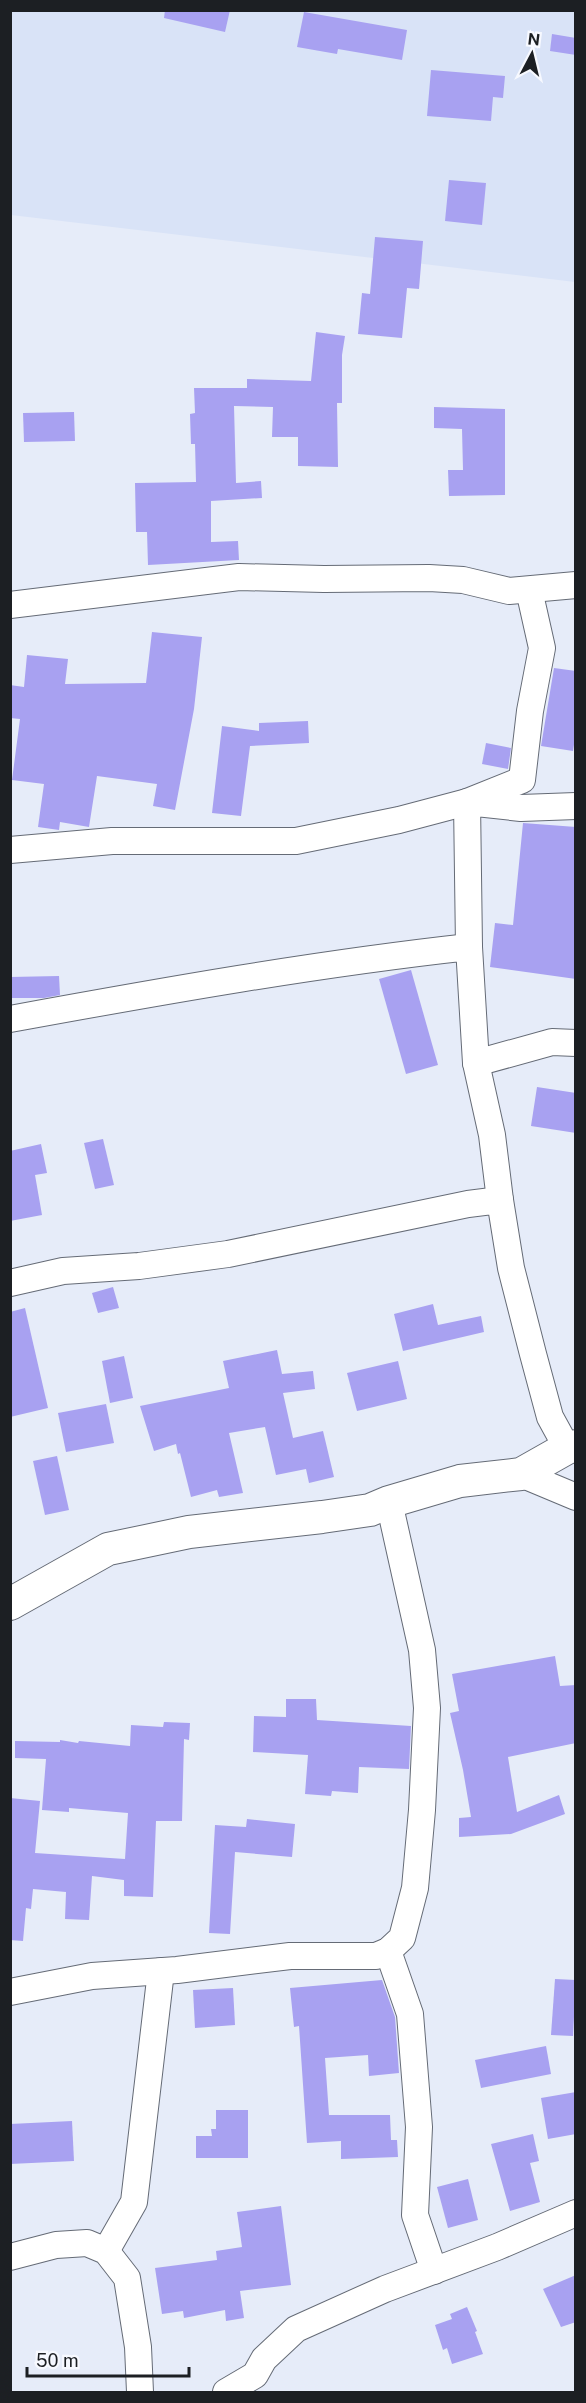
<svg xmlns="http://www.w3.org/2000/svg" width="586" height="2403" font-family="'Public Sans',sans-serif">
	<rect width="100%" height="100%" fill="#e6ecf9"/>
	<path fill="#d9e3f7" d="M11,11H575V282L11,215Z"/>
	<g fill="#a8a1f1">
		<path d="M165,10H230L225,32L164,18Z"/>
		<path d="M304,12L407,30L402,60L338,49L337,54L297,47Z"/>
		<path d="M552,34L576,38V55L550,51Z"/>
		<path d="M431,70L505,76L503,98L493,97L491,121L427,116Z"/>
		<path d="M449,180L486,183L482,225L445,221Z"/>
		<path d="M375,237L423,241L419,289L407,288L402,338L358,334L362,293L370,294Z"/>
		<path d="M316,332L345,336L342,355V403H337L338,467L298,466V437H272L273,407L234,406L236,483L261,481L262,498L211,501V542L238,541L239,560L148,565L147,532H136L135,483L196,482L195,444H191L190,414L195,413L194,388H247V379L311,381Z"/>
		<path d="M434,407L505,409V495L449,496L448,470H463L462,429L434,428Z"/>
		<path d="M74,412L75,441L24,442L23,413Z"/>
		<path d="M152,632L202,637L194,709L175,810L153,806L157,784L97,776L89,827L60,822L59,830L38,827L44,784L12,780L20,719L10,718V685L24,687L27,655L68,659L65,684L146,683Z"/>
		<path d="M554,668L576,671V732L573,751L541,746Z"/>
		<path d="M308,721L309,743L250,746L241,816L212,813L222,726L259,731V723Z"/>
		<path d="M486,743L511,748L508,769L482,764Z"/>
		<path d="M523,823L576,827V979L490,967L495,923L513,925Z"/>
		<path d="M411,970L438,1065L406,1074L379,979Z"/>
		<path d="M59,976L60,995L44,998H10V977Z"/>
		<path d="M537,1087L576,1093V1133L531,1126Z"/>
		<path d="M103,1139L114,1185L95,1189L84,1143Z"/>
		<path d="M41,1144L47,1173L35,1175L42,1215L10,1221V1151Z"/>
		<path d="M113,1287L119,1308L98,1313L92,1293Z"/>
		<path d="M433,1304L438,1325L481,1316L484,1332L403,1351L394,1314Z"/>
		<path d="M25,1308L48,1408L10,1417V1312Z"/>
		<path d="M277,1350L282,1374L313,1371L315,1389L283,1393L293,1438L323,1431L334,1477L309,1483L306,1469L276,1475L265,1427L229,1433L243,1493L219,1497L217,1490L191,1497L180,1453L178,1454L176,1444L154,1451L140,1406L229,1388L223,1361Z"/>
		<path d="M124,1356L133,1398L110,1403L102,1361Z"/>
		<path d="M398,1361L407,1399L357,1411L347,1373Z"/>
		<path d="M106,1404L114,1443L66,1452L58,1413Z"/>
		<path d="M57,1456L69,1510L45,1515L33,1461Z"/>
		<path d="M555,1656L560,1686L576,1685V1743L508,1757L517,1812L559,1795L565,1814L511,1834L459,1837V1818L471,1817L463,1770L450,1713L459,1711L452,1674Z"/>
		<path d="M286,1699H316L317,1720L411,1726L409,1769L359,1767L358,1793L332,1791L331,1796L305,1794L308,1755L253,1752L254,1716L286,1717Z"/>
		<path d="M164,1722L190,1723L189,1740L184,1739L182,1821H156L153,1897L124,1896V1880L92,1876L89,1920L65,1919L66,1892L33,1889L31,1909L26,1908L23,1941L10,1940V1798L40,1801L35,1853L125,1859L128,1813L69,1808V1812L42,1810L46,1759L15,1758V1741L60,1742V1740L78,1743L79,1741L130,1746L131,1725L163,1727Z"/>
		<path d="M247,1819L295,1824L292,1857L235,1852L230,1934L209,1933L215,1825L246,1827Z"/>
		<path d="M555,1979L576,1980L573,2036L551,2035Z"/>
		<path d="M382,1980L395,2017L399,2073L369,2076L368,2055L325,2058L329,2115H390L391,2140H397L398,2157L341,2159V2141L307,2143L299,2026L294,2027L290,1988Z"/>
		<path d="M233,1988L235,2025L195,2028L193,1990Z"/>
		<path d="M546,2046L551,2074L481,2088L475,2060Z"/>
		<path d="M576,2092V2134L548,2139L541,2098Z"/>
		<path d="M216,2110H248V2158H196V2136H212L211,2129H216Z"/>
		<path d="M72,2121L74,2161L10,2164V2124Z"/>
		<path d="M533,2134L539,2161L530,2163L540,2202L510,2211L491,2144Z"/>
		<path d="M468,2179L478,2220L448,2228L437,2187Z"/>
		<path d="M281,2206L291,2285L240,2291L244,2318L226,2321L225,2310L184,2318L183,2311L162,2314L155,2268L217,2260L216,2251L242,2247L237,2212Z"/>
		<path d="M576,2275V2322L561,2327L543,2289Z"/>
		<path d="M467,2307L477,2331L475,2332L483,2354L452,2364L447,2348L443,2350L435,2325L452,2319L450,2314Z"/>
	</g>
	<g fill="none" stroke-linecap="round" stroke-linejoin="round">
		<g stroke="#656b76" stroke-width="28">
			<g id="minor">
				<path d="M10,605L239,577L324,579L429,578L463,580L509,591L576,585"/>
				<path d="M10,850L112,841H296L399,820L467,802L522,780L530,711L542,648L529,590"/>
				<path d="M469,947L467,802L521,808L576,806"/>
				<path d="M10,1019C163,991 315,964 469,947L476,1063L492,1135L500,1200"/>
				<path d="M476,1063L552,1042L576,1043"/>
				<path d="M10,1283L63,1271L139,1266L228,1254L468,1204L500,1200L511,1268L533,1354L550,1417L567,1448"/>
				<path d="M521,1474L576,1497"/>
				<path d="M388,1951L410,2014L419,2127L415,2215L434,2271"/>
				<path d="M10,1992L92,1976L177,1970L290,1956H376L388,1951L402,1938L415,1888L422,1810L427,1708L422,1650L389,1502"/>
				<path d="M106,2251L134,2202L161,1971"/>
				<path d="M10,2257L56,2245L87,2243L106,2251L127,2278L138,2347L140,2392"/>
				<path d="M226,2392L255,2375L264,2359L296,2329L385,2289L497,2247L576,2213"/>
			</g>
		</g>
		<g stroke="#656b76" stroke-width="34">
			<path id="tertiary" d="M10,1604L108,1549L189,1532L322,1517L370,1510L389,1502L460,1481L521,1474L567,1448L576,1446"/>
		</g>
		<use href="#minor" stroke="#fff" stroke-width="26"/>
		<use href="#tertiary" stroke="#fff" stroke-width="32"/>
	</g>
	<rect width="586" height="2403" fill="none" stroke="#1c1f23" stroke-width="24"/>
	<g transform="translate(532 54) rotate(7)" stroke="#f7f9ff" stroke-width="4.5" paint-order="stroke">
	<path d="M0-4.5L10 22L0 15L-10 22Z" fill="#1c1f23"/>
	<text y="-9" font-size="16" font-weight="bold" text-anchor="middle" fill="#1c1f23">N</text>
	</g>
	<path d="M27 2367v9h162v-9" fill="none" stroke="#1c1f23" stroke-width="3"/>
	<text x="36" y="2367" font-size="18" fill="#1c1f23" stroke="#f7f9ff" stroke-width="4.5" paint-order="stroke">50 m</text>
</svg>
